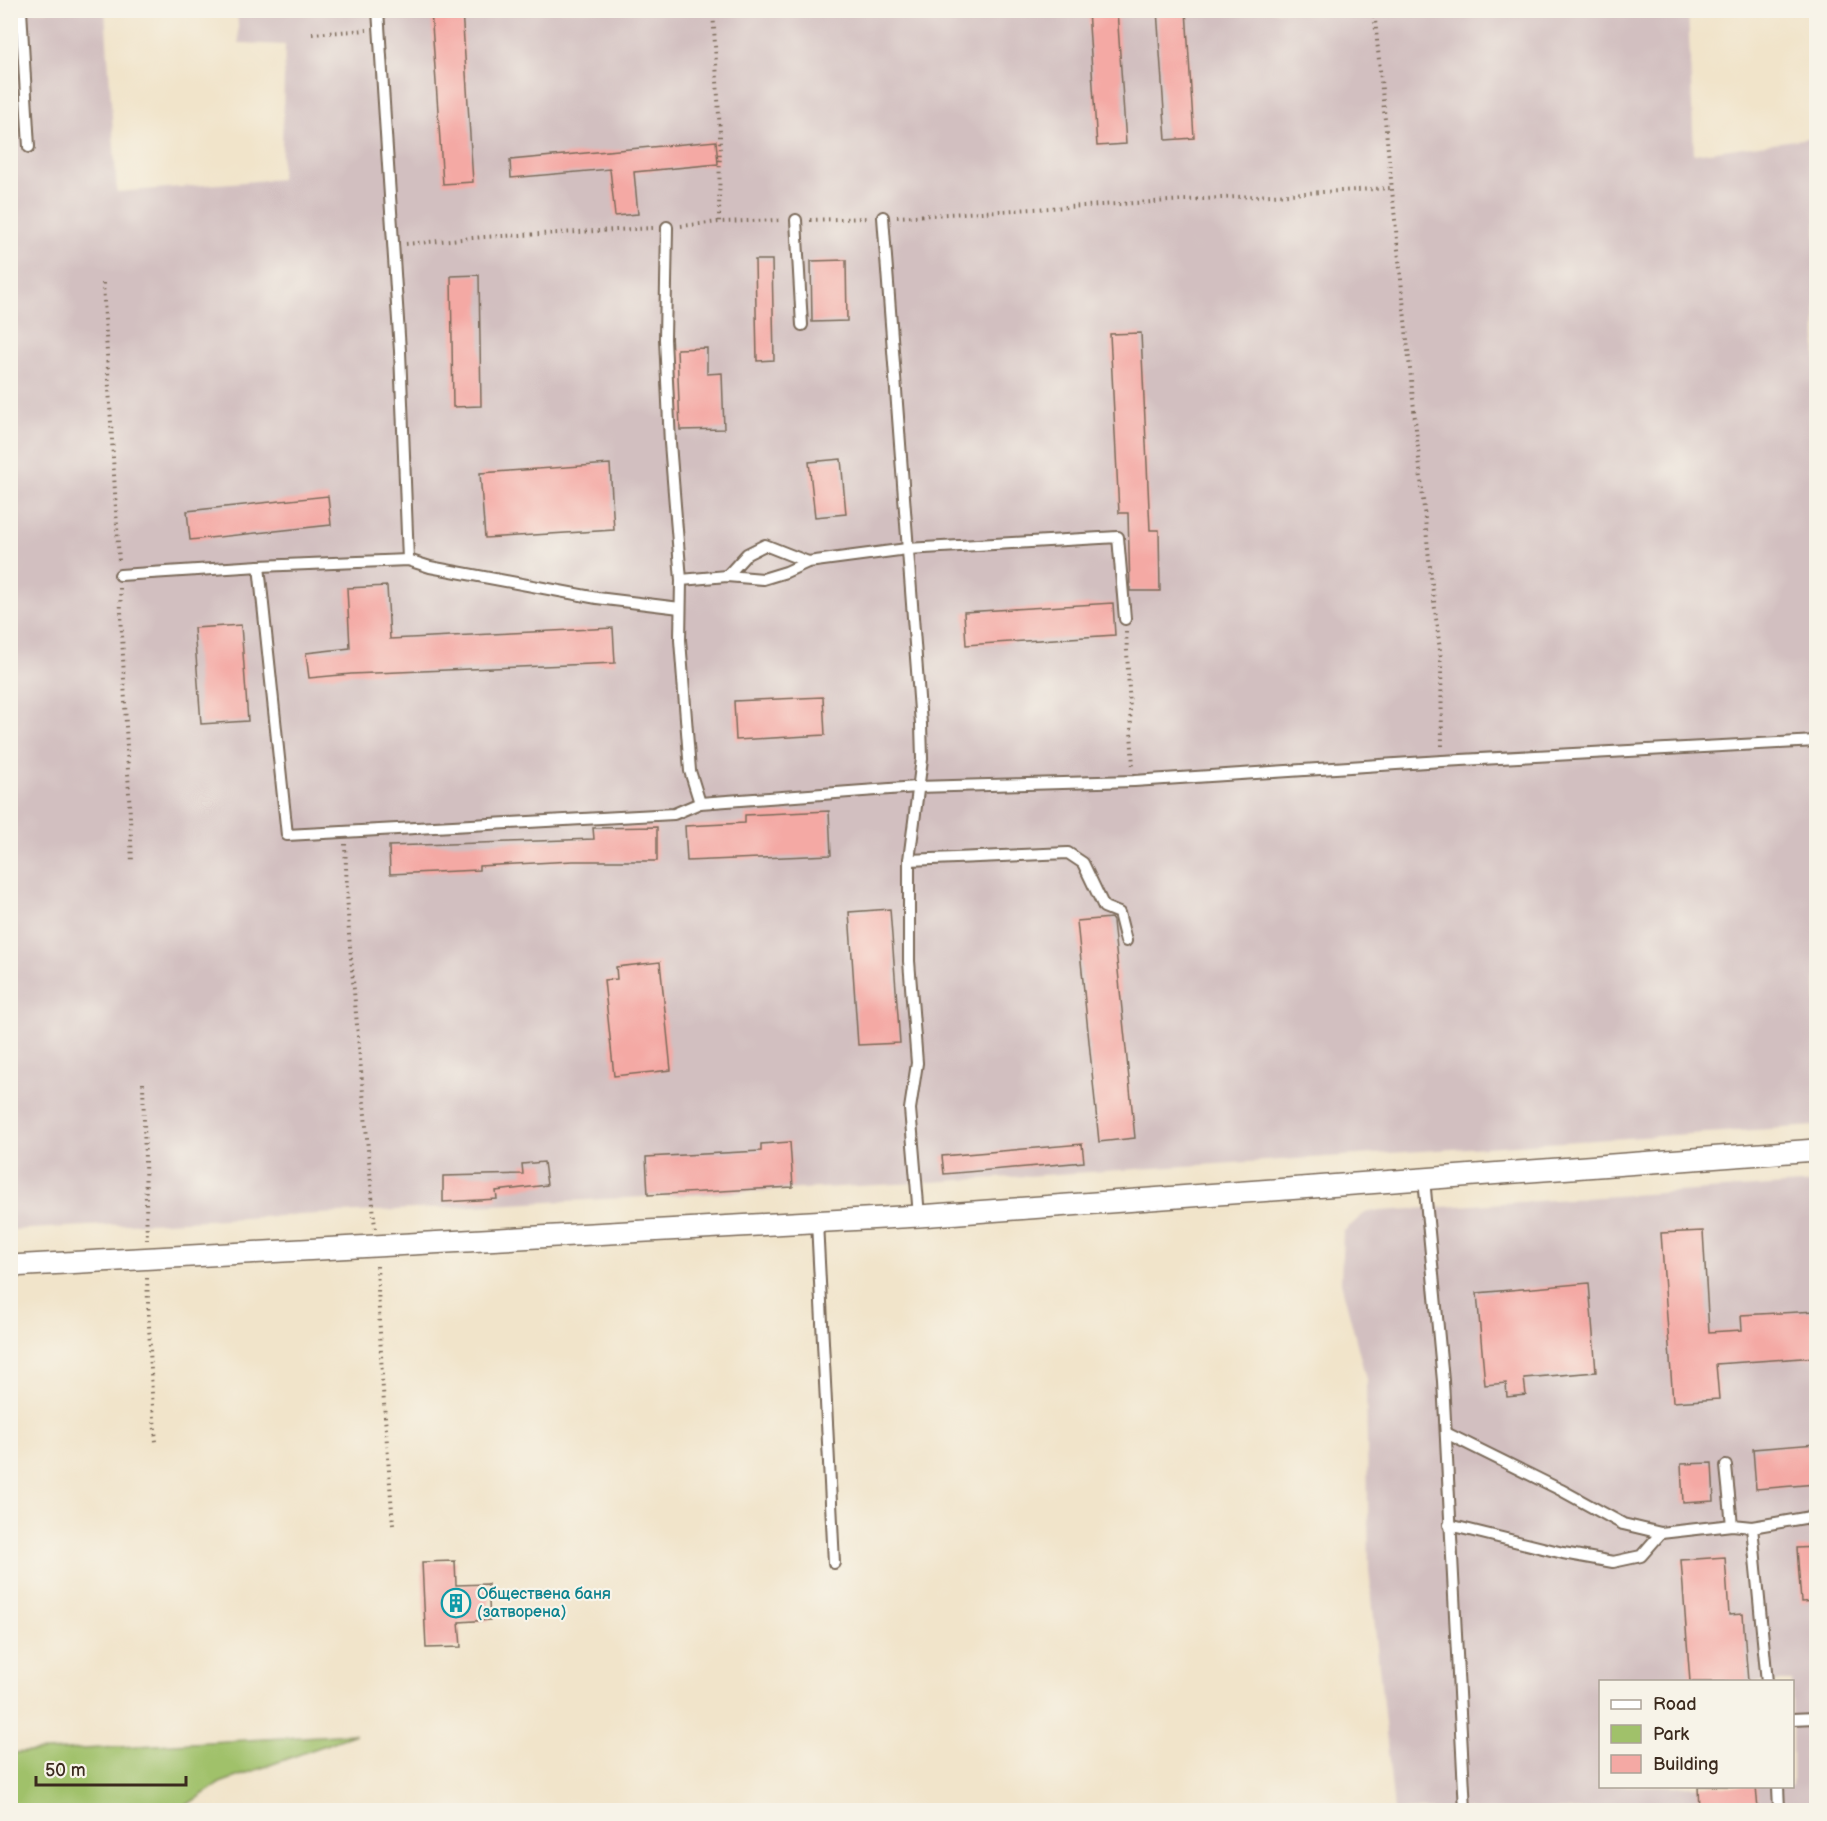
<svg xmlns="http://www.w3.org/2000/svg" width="1827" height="1821" font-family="'Balsamiq Sans',sans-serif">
	<rect width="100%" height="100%" fill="#f7f3e8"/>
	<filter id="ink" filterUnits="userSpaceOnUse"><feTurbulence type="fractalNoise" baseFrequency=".0167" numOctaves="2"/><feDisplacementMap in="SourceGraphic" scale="12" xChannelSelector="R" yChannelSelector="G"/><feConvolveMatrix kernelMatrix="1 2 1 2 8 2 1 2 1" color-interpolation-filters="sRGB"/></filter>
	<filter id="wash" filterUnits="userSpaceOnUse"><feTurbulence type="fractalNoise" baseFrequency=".008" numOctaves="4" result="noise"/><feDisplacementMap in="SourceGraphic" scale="24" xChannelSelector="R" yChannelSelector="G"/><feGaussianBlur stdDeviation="1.35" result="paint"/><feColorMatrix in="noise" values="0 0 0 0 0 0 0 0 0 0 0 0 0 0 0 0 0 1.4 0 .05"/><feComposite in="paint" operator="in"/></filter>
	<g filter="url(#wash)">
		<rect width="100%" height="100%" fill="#f1e4ca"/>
		<g fill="#d2bfc0" fill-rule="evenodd">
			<path d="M237,10L1688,11L1694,154L1816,137V1126L916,1183L11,1230V11H105L117,192L281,179L285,45L239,43Z"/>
			<path d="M1816,1183V1810H1394L1369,1570L1366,1379L1341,1282L1343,1232L1366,1212ZM1600,1682H1792V1786H1600Z"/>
		</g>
		<path fill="#a0c16a" stroke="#6e7644" stroke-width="1.5" d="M356,1734L220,1783L179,1810H11V1753Z"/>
		<g id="blocks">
			<g fill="#f4a9a4">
				<path d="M431,10H462L473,182L443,184Z"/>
				<path d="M1088,10H1117L1126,144L1097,146Z"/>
				<path d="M1157,10H1186L1194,138L1166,140Z"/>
				<path d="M716,141L718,164L634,172L638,214L615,216L610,169L511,178L510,160Z"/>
				<path d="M755,260H772L774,360L757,361Z"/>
				<path d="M846,260L847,321L812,322L811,261Z"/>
				<path d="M479,275L481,406L453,407L451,276Z"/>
				<path d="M1141,333L1150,530H1159L1160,591H1130L1128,513H1119L1110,334Z"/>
				<path d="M707,348V374L722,373L724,429L680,430L677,349Z"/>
				<path d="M841,459L846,514L815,517L809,462Z"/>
				<path d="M610,464L614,530L485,538L480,473Z"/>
				<path d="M328,496L331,525L190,540L187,511Z"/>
				<path d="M387,586L390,639L613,628L615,663L351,674L309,678L306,653L350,648L347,588Z"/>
				<path d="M1113,603L1115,635L966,645L964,612Z"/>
				<path d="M241,625L248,721L201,724L194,628Z"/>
				<path d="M823,697L825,735L736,740L734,701Z"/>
				<path d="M829,811L831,855L687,861L685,826L745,823V815Z"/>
				<path d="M657,827V861H573L479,866V870L390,874L389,846L594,839L593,828Z"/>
				<path d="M890,909L900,1043L858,1045L849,912Z"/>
				<path d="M1111,918L1113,921L1135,1138L1099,1142L1077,921Z"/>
				<path d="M660,962L671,1070L614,1076L604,980L617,979L616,967Z"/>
				<path d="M790,1142L793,1187L648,1195L646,1157L761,1151V1144Z"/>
				<path d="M1082,1144L1084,1162L944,1174L942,1156Z"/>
				<path d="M544,1162L547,1185L496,1191L497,1199L443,1202V1176L523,1174L522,1164Z"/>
				<path d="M1703,1231L1709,1332L1742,1330L1741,1315L1816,1311V1357L1716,1364L1719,1399L1673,1402L1661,1233Z"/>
				<path d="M1589,1283L1596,1372L1524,1378L1526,1395L1507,1397L1506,1383L1485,1385L1477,1293Z"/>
				<path d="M1816,1444V1484L1756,1489L1753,1449Z"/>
				<path d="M1712,1463L1714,1501L1683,1503L1681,1464Z"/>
				<path d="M1816,1547V1601L1801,1602L1797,1548Z"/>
				<path d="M1725,1557L1729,1615L1743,1614L1748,1682H1690L1681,1560Z"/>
				<path d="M455,1561L456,1585L488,1584L490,1620L459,1622L461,1647L426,1648L422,1562Z"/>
				<path d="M1698,1786H1756L1758,1810H1699Z"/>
			</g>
		</g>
	</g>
	<g filter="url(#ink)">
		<use href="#blocks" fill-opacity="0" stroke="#7b6b5a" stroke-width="1.5"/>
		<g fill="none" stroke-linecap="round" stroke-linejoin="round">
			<g stroke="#7b6b5a" stroke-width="14">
				<g id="lane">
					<path d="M21,10L29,147"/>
					<path d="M378,10L400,351L408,560"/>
					<path d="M883,217L921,724L922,759L909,860V961L917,1063L910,1109L919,1216"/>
					<path d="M796,220L802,325"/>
					<path d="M667,227L665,339L670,443L681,580L680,640L690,771L700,803"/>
					<path d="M259,566L287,835L674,814L700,803L917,787L1134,781L1442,761L1816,741"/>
					<path d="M120,575L259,566L408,560L430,567L597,598L680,608"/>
					<path d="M727,576L747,554L765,545L808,562"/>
					<path d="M681,580L727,576L763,579L786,572L808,562L907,549L1118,537L1125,619"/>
					<path d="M909,860L1068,853L1083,863L1104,907L1119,913L1126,941"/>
					<path d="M1424,1179L1443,1381L1465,1810"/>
					<path d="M817,1222L834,1563"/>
					<path d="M1446,1433L1561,1490L1623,1524L1661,1533L1732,1525L1752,1527L1816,1516"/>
					<path d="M1726,1466L1732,1525"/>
					<path d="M1449,1525L1563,1553L1613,1562L1641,1556L1661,1533"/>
					<path d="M1752,1527L1767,1682"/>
					<path d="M1792,1719L1816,1718"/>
					<path d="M1778,1786L1779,1810"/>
				</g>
			</g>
			<g stroke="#7b6b5a" stroke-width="24">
				<path id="street" d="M10,1266L919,1216L1816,1150"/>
			</g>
			<g stroke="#7b6b5a" stroke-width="4" stroke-dasharray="1.5 4.5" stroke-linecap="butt">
				<path d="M713,10L720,133L719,222"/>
				<path d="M1374,10L1429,559L1441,659L1442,748"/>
				<path d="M312,34L367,30"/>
				<path d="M897,217L1391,188"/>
				<path d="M810,220L868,218"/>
				<path d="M681,226L719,222L781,220"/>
				<path d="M406,244L484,237L653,228"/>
				<path d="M103,283L119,562"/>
				<path d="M120,588L132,863"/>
				<path d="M1126,632L1133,768"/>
				<path d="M345,844L349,935L375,1228"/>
				<path d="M143,1083L147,1240"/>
				<path d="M377,1266L382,1376L393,1525"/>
				<path d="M147,1278L152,1395L156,1442"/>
			</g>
			<use href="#lane" stroke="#fff" stroke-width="10"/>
			<use href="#street" stroke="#fff" stroke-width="21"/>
		</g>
	</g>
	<defs>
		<g id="building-ring" transform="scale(1.5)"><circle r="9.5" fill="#f7f3e8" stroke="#0f9aa8" stroke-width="1.5"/><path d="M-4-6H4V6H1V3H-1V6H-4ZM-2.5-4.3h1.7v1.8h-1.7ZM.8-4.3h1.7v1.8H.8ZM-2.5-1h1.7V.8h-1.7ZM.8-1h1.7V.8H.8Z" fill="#0f9aa8"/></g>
	</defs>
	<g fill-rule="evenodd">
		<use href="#building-ring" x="456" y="1603"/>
	</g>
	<g text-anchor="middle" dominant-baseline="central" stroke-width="4.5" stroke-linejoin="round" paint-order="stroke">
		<g font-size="16" fill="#0d838f" stroke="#f7f3e8" text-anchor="start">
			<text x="477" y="1594">Обществена баня<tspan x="477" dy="18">(затворена)</tspan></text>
		</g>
	</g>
	<rect width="1827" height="1821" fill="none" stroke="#f7f3e8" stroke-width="36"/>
	<rect x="1599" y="1680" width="195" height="108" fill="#f7f3e8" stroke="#aca397" stroke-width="1.5"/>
	<rect x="1611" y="1700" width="30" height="9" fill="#ffffff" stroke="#aca397" stroke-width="1.5"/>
	<text x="1653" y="1710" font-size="18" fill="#3b2a1e">Road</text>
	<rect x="1611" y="1725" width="30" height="18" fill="#a0c16a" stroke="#aca397" stroke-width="1.5"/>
	<text x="1653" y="1740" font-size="18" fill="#3b2a1e">Park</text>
	<rect x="1611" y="1755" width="30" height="18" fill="#f4a9a4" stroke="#aca397" stroke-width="1.5"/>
	<text x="1653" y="1770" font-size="18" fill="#3b2a1e">Building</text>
	<path d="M36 1776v9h150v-9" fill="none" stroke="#3b2a1e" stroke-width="3"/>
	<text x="45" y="1776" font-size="18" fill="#3b2a1e" stroke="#f7f3e8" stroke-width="4.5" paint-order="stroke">50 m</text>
</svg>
